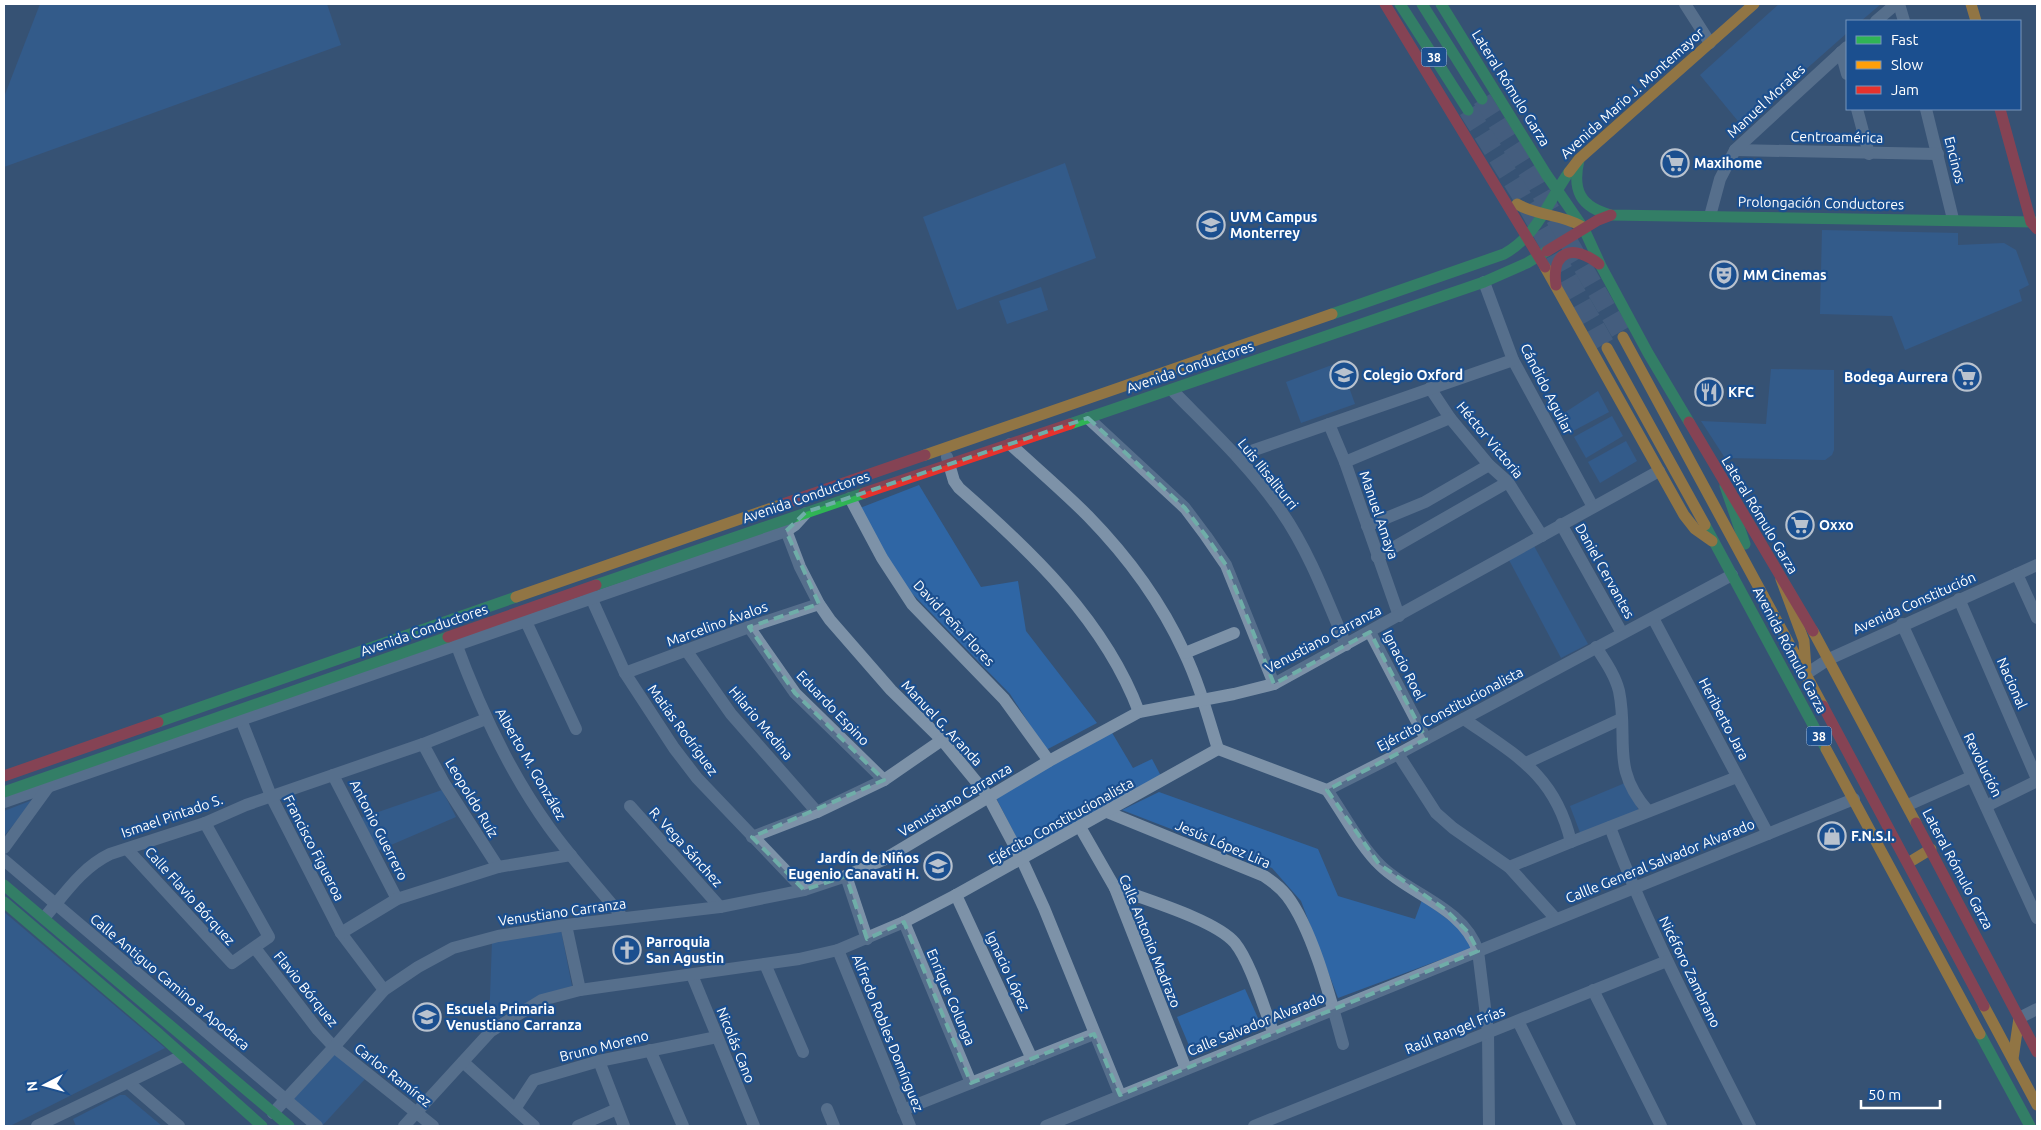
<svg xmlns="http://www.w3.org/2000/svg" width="2041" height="1130" font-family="Ubuntu,sans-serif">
	<rect width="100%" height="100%" fill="#365274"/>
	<g fill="#2f66a5">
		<path d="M40,4H327L341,45L4,167V97Z"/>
		<path d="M1779,4H1881L1861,21H1847V33L1742,126L1700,75Z"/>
		<path d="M1065,163L1096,258L957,310L923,217Z"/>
		<path d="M1822,230L1958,233V245L2004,243L2016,250L2029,285L2019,290L2022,301L1905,350L1892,316L1820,314Z"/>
		<path d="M1041,287L1048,310L1007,324L999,301Z"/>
		<path d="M1340,362L1355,404L1301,423L1286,382Z"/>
		<path d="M1771,369L1834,370V450L1832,455L1825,460L1725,458L1701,421L1766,424Z"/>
		<path d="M1598,391L1609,412L1573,431L1564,413Z"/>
		<path d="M1612,416L1623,436L1586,458L1574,437Z"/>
		<path d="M1626,441L1637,461L1600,483L1588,462Z"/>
		<path d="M919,485L981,587L1018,581L1026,631L1097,723L1046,750L1010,694L897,578L860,508Z"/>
		<path d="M1534,546L1588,644L1561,658L1509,560Z"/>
		<path d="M1111,731L1133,768L1152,759L1161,776L1024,852L994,794Z"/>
		<path d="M1625,783L1643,819L1584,843L1570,806Z"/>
		<path d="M442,790L456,817L377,851L358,819Z"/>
		<path d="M1159,792L1318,849L1338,896L1415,919L1422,900L1458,927L1472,948L1338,998L1301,901L1272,868L1122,810Z"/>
		<path d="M35,799L4,836V811Z"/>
		<path d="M4,912L165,1048L10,1126H4Z"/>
		<path d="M561,930L572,986C541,994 516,1007 489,1025L492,941Z"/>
		<path d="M1245,989L1262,1027L1193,1055L1177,1017Z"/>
		<path d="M331,1051L365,1079L322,1126L290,1098Z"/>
		<path d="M120,1095H125L162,1126H76L73,1119Z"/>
	</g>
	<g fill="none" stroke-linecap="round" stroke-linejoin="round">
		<g stroke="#546c89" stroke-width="19" stroke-dasharray="19 9" stroke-linecap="butt">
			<path d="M1482,99L1536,185L1623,337"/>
			<path d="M1468,110L1521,195L1607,348"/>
		</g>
		<g stroke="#7d92a8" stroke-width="12">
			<path d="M1685,4L1710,43"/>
			<path d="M1899,4L1904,21"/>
			<path d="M1876,21L1896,4"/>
			<path d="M1841,52L1847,74"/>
			<path d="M1857,109L1869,154"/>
			<path d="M1926,109L1953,219"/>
			<path d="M1735,150L1938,154"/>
			<path d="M1710,216L1720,179L1735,150L1847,47"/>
			<path d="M1484,282L1513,360L1593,507"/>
			<path d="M1430,388L1450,418L1489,465L1508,482L1542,536"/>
			<path d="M1172,390C1210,429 1250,466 1281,511C1309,551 1327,600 1346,645"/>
			<path d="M1088,418L1185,508L1206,536L1226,565L1274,684"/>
			<path d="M1329,424L1345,462L1399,616"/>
			<path d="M1010,444C1036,468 1063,491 1088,516C1127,556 1161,602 1184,652C1199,683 1208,717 1218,749"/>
			<path d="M1237,456L1513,360"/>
			<path d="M947,457L954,481L959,488C1031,551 1105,621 1139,712"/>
			<path d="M1345,462L1450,418"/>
			<path d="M850,498L882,558L912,604L1004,699L1049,761"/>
			<path d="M1561,524L1622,633"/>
			<path d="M784,525L800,567L819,604L830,620L891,690L942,740L988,796L1022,860L1044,908L1120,1095"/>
			<path d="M1367,526L1425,502L1489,465"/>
			<path d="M1377,557L1508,482"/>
			<path d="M2017,574L2037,618"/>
			<path d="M589,593L625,673L674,748L697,778L804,890"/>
			<path d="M1959,599L2037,779"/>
			<path d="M523,615L576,729"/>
			<path d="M1653,618L1768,834"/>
			<path d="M1902,624L2037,918"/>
			<path d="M749,627L795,693L884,780"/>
			<path d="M1370,632L1426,739"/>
			<path d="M454,638C478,704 508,770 549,827C572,859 599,888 623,918"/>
			<path d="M1596,647C1605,661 1615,675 1619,691C1629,740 1610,768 1648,811"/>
			<path d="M686,650L731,714L817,812"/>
			<path d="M1185,653L1234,633"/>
			<path d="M625,673L749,627L819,604"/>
			<path d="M1806,674L1829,659L2037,565"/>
			<path d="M238,712L271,796L341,933L384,990"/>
			<path d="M1464,719C1517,756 1555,775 1571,842L1509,867"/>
			<path d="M423,744L444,783L498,867"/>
			<path d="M1398,754L1436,813L1453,828L1509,867L1556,919"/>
			<path d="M1526,763L1621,719"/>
			<path d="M333,775L397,899"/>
			<path d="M1327,790C1343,813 1361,847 1381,866C1411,895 1463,907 1478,951L1488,1032L1489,1126"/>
			<path d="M4,802L786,531L795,525L806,513"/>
			<path d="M1908,805L1971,777"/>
			<path d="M630,806L720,907"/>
			<path d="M1986,806L2037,781"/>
			<path d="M1107,812L1264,876C1273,882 1280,887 1287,896C1313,930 1331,1001 1343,1044"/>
			<path d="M1080,827L1115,888L1186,1069"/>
			<path d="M1610,827C1649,931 1700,1028 1750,1126"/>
			<path d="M752,837L817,812L884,780L942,740"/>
			<path d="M1571,842L1737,777"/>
			<path d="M4,848L49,786"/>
			<path d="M127,849L232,963L269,937L205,823"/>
			<path d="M4,860L317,1126"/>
			<path d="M846,876L867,939"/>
			<path d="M1115,888C1144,899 1216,920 1235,943C1251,963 1264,1009 1274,1034"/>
			<path d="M956,895L1032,1059"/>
			<path d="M44,918C64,895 81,868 110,854L205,823L246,805L423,744L486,719"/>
			<path d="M904,922L971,1083"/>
			<path d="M566,925L580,990"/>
			<path d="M341,933L397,899L498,867L571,855"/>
			<path d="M255,948L318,1030L334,1047L433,1126"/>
			<path d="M838,950L910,1126"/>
			<path d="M765,964L803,1052"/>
			<path d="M692,975L754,1126"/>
			<path d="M1593,990L1661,1126"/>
			<path d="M2019,1018L2037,1009"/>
			<path d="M1518,1021L1570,1126"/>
			<path d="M650,1050L683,1126"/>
			<path d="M599,1061L624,1126"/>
			<path d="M463,1062L534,1126"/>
			<path d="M129,1083L179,1126"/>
			<path d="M515,1109L534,1080L599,1061L717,1037"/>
			<path d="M827,1109L834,1126"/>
			<path d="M903,1110L1094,1034"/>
			<path d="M273,1113L334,1047L384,990L418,967L453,948L498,936L566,925L720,907L804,890L846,876L883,860L1049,761L1139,712L1234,694L1274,684L1659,471"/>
			<path d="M37,1126L182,1056"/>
			<path d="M404,1126L491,1031L542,1000L580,990L799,959L838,950L904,922L956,895L1218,749L1327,790L1398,754L1732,575"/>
			<path d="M578,1126L617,1109"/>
			<path d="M1046,1126L1854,799"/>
			<path d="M1254,1126L1667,961"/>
		</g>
		<g stroke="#30b455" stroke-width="11">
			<path d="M1400,4L1468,110"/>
			<path d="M1422,4L1482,99"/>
			<path d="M1441,4L1546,174L1584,229L1601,266L1648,353L1689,422"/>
			<path d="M1579,160C1572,190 1580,207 1611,215L2037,222"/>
			<path d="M1332,314L1504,254C1538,235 1547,203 1569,172"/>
			<path d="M1070,424L1484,282L1527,263L1547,251"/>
			<path d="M1725,486L1745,544"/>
			<path d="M1705,525L1826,749"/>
			<path d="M596,585L864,493"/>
			<path d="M158,722L516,597"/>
			<path d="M4,792L448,637"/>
			<path d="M4,885L289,1126"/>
			<path d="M4,902L159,1034L262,1126"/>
			<path d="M1980,1034L2030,1126"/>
		</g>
		<g stroke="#ff9f0a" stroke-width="11">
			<path d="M1971,4L1976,21"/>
			<path d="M1569,172L1579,159L1754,4"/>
			<path d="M1517,204C1537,216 1561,214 1581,226"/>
			<path d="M1545,267L1684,515L1695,529L1712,541"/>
			<path d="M1623,337L1823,706"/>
			<path d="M1607,348L1705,525"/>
			<path d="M925,455L1332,314"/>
			<path d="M1781,579L1804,641L1806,669"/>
			<path d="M516,597L783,504"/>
			<path d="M1813,631L1916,823"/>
			<path d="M1826,749L1980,1034"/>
			<path d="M1908,863L1931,849"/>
			<path d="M1984,1006L2037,1105"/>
			<path d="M2013,1059L2019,1018"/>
		</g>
		<g stroke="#e5322d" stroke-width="11">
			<path d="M1385,4L1545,267"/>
			<path d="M2000,109L2031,222L2037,229"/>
			<path d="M1547,251L1598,220L1611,215"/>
			<path d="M1556,285C1551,250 1574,244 1599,264"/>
			<path d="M1689,422L1813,631"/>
			<path d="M864,493L1070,424"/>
			<path d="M783,504L925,455"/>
			<path d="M448,637L596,585"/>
			<path d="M1823,706L1984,1006"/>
			<path d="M4,776L158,722"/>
			<path d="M1916,823L2037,1052"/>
		</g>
	</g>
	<path d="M0 0H2041V1130H0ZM1088,418L1185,508L1206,536L1226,565L1274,684L1370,632L1426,739L1327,790L1379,864L1446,910L1468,932L1478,951L1120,1095L1094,1034L971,1083L904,922L867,939L846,876L804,890L752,837L884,780L795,693L749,627L819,604L786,531L806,512Z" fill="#365274" fill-opacity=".55" fill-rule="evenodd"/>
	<path fill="none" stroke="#6fada8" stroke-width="4" stroke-dasharray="10 6" stroke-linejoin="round" d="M1088,418L1185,508L1206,536L1226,565L1274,684L1370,632L1426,739L1327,790L1379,864L1446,910L1468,932L1478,951L1120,1095L1094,1034L971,1083L904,922L867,939L846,876L804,890L752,837L884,780L795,693L749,627L819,604L786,531L806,512Z"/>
	<defs>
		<g id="supermarket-ring" transform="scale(1.4375)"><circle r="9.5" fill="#1b4f8f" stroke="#b9c2ce" stroke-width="1.5"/><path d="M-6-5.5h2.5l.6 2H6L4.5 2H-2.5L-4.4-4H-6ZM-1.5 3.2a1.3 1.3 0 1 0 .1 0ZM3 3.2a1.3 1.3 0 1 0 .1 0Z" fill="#b9c2ce"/></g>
		<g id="university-ring" transform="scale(1.4375)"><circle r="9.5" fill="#1b4f8f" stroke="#b9c2ce" stroke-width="1.5"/><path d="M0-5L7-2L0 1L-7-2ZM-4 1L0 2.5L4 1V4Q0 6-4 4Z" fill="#b9c2ce"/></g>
		<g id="theatre-ring" transform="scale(1.4375)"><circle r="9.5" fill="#1b4f8f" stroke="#b9c2ce" stroke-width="1.5"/><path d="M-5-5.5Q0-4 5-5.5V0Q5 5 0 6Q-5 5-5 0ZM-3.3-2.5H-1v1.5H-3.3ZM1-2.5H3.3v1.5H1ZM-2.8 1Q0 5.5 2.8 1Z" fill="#b9c2ce"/></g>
		<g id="school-ring" transform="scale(1.4375)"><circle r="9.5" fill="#1b4f8f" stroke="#b9c2ce" stroke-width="1.5"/><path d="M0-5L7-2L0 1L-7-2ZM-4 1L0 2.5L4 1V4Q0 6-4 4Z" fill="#b9c2ce"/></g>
		<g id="restaurant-ring" transform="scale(1.4375)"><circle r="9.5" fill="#1b4f8f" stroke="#b9c2ce" stroke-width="1.5"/><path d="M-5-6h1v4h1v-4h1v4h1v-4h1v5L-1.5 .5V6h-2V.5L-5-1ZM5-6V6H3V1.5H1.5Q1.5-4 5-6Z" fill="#b9c2ce"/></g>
		<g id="shop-ring" transform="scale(1.4375)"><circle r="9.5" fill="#1b4f8f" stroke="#b9c2ce" stroke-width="1.5"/><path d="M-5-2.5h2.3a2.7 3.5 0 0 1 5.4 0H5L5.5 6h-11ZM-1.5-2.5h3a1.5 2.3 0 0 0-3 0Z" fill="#b9c2ce"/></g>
		<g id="church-ring" transform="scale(1.4375)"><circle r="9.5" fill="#1b4f8f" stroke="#b9c2ce" stroke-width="1.5"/><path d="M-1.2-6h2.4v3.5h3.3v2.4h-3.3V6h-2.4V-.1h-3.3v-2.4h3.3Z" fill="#b9c2ce"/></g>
	</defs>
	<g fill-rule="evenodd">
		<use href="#supermarket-ring" x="1675" y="163"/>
		<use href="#university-ring" x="1211" y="225"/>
		<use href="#theatre-ring" x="1724" y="275"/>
		<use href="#school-ring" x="1344" y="375"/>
		<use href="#supermarket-ring" x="1967" y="377"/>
		<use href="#restaurant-ring" x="1709" y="392"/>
		<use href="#supermarket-ring" x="1800" y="525"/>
		<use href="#shop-ring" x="1832" y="836"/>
		<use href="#school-ring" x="938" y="866"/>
		<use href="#church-ring" x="627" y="950"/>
		<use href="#school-ring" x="427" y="1017"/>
	</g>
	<g text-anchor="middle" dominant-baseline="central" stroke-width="4.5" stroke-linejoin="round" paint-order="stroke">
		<g fill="#1b4f8f" stroke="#bbcadd" stroke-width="1">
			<rect x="1421.5" y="47.5" width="25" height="19" rx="4"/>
			<rect x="1806.5" y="726.5" width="25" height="19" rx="4"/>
		</g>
		<g font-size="12" font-weight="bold" fill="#fff">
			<text x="1434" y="57">38</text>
			<text x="1819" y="736">38</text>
		</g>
		<g font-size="14" fill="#fff" stroke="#1b4f8f">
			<text transform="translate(1511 88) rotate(58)">Lateral Rómulo Garza</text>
			<text transform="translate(1632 93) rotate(-42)">Avenida Mario J. Montemayor</text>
			<text transform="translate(1766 101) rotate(-43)">Manuel Morales</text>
			<text transform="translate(1837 137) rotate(1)">Centroamérica</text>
			<text transform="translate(1955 160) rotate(76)">Encinos</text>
			<text transform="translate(1821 203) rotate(1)">Prolongación Conductores</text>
			<text transform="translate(1190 367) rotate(-19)">Avenida Conductores</text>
			<text transform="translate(1547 389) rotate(63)">Cándido Aguilar</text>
			<text transform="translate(1490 440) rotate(50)">Héctor Victoria</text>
			<text transform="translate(1268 474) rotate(51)">Luis Ilisaliturri</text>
			<text transform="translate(806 497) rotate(-19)">Avenida Conductores</text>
			<text transform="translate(1379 515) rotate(71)">Manuel Amaya</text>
			<text transform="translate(1760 515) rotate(59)">Lateral Rómulo Garza</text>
			<text transform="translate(1605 571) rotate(61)">Daniel Cervantes</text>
			<text transform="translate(1914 603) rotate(-24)">Avenida Constitución</text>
			<text transform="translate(954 623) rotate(47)">David Peña Flores</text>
			<text transform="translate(717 624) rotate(-20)">Marcelino Ávalos</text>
			<text transform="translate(424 630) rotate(-19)">Avenida Conductores</text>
			<text transform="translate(1323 639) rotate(-28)">Venustiano Carranza</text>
			<text transform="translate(1790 650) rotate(62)">Avenida Rómulo Garza</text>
			<text transform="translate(1404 665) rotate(63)">Ignacio Roel</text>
			<text transform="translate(2012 683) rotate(66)">Nacional</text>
			<text transform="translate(833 708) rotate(46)">Eduardo Espino</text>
			<text transform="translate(1450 709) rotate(-28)">Ejército Constitucionalista</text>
			<text transform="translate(1724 719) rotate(62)">Heriberto Jara</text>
			<text transform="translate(761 723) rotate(50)">Hilario Medina</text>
			<text transform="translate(942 723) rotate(47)">Manuel G. Aranda</text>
			<text transform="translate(683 730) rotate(54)">Matías Rodríguez</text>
			<text transform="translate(531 764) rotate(60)">Alberto M. González</text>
			<text transform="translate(1983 765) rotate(64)">Revolución</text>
			<text transform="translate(472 798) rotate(59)">Leopoldo Ruíz</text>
			<text transform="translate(955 800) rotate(-31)">Venustiano Carranza</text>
			<text transform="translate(172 816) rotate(-19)">Ismael Pintado S.</text>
			<text transform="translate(1061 821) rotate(-29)">Ejército Constitucionalista</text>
			<text transform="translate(379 830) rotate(63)">Antonio Guerrero</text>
			<text transform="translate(1223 844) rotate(23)">Jesús López Lira</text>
			<text transform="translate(686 847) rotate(48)">R. Vega Sánchez</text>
			<text transform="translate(314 848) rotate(63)">Francisco Figueroa</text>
			<text transform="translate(1660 861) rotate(-22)">Callle General Salvador Alvarado</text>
			<text transform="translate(1958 869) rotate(62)">Lateral Rómulo Garza</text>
			<text transform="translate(190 896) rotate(48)">Calle Flavio Bórquez</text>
			<text transform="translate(562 912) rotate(-8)">Venustiano Carranza</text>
			<text transform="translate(1150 941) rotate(68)">Calle Antonio Madrazo</text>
			<text transform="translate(1008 971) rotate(65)">Ignacio López</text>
			<text transform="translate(1690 972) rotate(64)">Nicéforo Zambrano</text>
			<text transform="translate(170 982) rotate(40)">Calle Antiguo Camino a Apodaca</text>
			<text transform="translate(306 989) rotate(51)">Flavio Bórquez</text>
			<text transform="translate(951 997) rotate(67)">Enrique Colunga</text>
			<text transform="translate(1256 1024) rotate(-22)">Calle Salvador Alvarado</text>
			<text transform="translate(1455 1030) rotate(-22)">Raúl Rangel Frías</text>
			<text transform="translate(888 1033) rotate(68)">Alfredo Robles Domínguez</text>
			<text transform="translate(736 1045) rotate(68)">Nicolás Cano</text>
			<text transform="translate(604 1046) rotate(-14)">Bruno Moreno</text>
			<text transform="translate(393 1075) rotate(38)">Carlos Ramírez</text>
		</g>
		<g font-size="14" font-weight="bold" fill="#fff" stroke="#1b4f8f" text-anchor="start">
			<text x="1694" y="163">Maxihome</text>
			<text x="1230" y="217">UVM Campus<tspan x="1230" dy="16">Monterrey</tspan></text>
			<text x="1743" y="275">MM Cinemas</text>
			<text x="1363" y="375">Colegio Oxford</text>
			<text x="1948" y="377" text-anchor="end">Bodega Aurrera</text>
			<text x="1728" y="392">KFC</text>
			<text x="1819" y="525">Oxxo</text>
			<text x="1851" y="836">F.N.S.I.</text>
			<text x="919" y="858" text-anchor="end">Jardín de Niños<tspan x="919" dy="16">Eugenio Canavati H.</tspan></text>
			<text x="646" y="942">Parroquia<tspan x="646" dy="16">San Agustin</tspan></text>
			<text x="446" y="1009">Escuela Primaria<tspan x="446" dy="16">Venustiano Carranza</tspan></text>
		</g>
	</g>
	<rect width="2041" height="1130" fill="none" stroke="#ffffff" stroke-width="10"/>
	<rect x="1846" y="20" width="175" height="90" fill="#1b4f8f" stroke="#7695bc"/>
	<rect x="1856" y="36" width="25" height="8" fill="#30b455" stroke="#7695bc"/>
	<text x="1891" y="45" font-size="15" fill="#ffffff">Fast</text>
	<rect x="1856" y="61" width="25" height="8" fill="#ff9f0a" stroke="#7695bc"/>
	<text x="1891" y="70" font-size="15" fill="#ffffff">Slow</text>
	<rect x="1856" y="86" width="25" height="8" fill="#e5322d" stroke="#7695bc"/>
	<text x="1891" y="95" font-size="15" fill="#ffffff">Jam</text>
	<g transform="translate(45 1085) rotate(264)" stroke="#1b4f8f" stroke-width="4" paint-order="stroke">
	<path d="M0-4L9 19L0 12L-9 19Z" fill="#ffffff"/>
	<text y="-8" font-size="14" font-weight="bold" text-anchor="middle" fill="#ffffff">N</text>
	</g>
	<path d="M1861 1100v8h79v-8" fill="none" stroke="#ffffff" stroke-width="2.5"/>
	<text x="1868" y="1100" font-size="15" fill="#ffffff" stroke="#1b4f8f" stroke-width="4" paint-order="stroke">50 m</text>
</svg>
